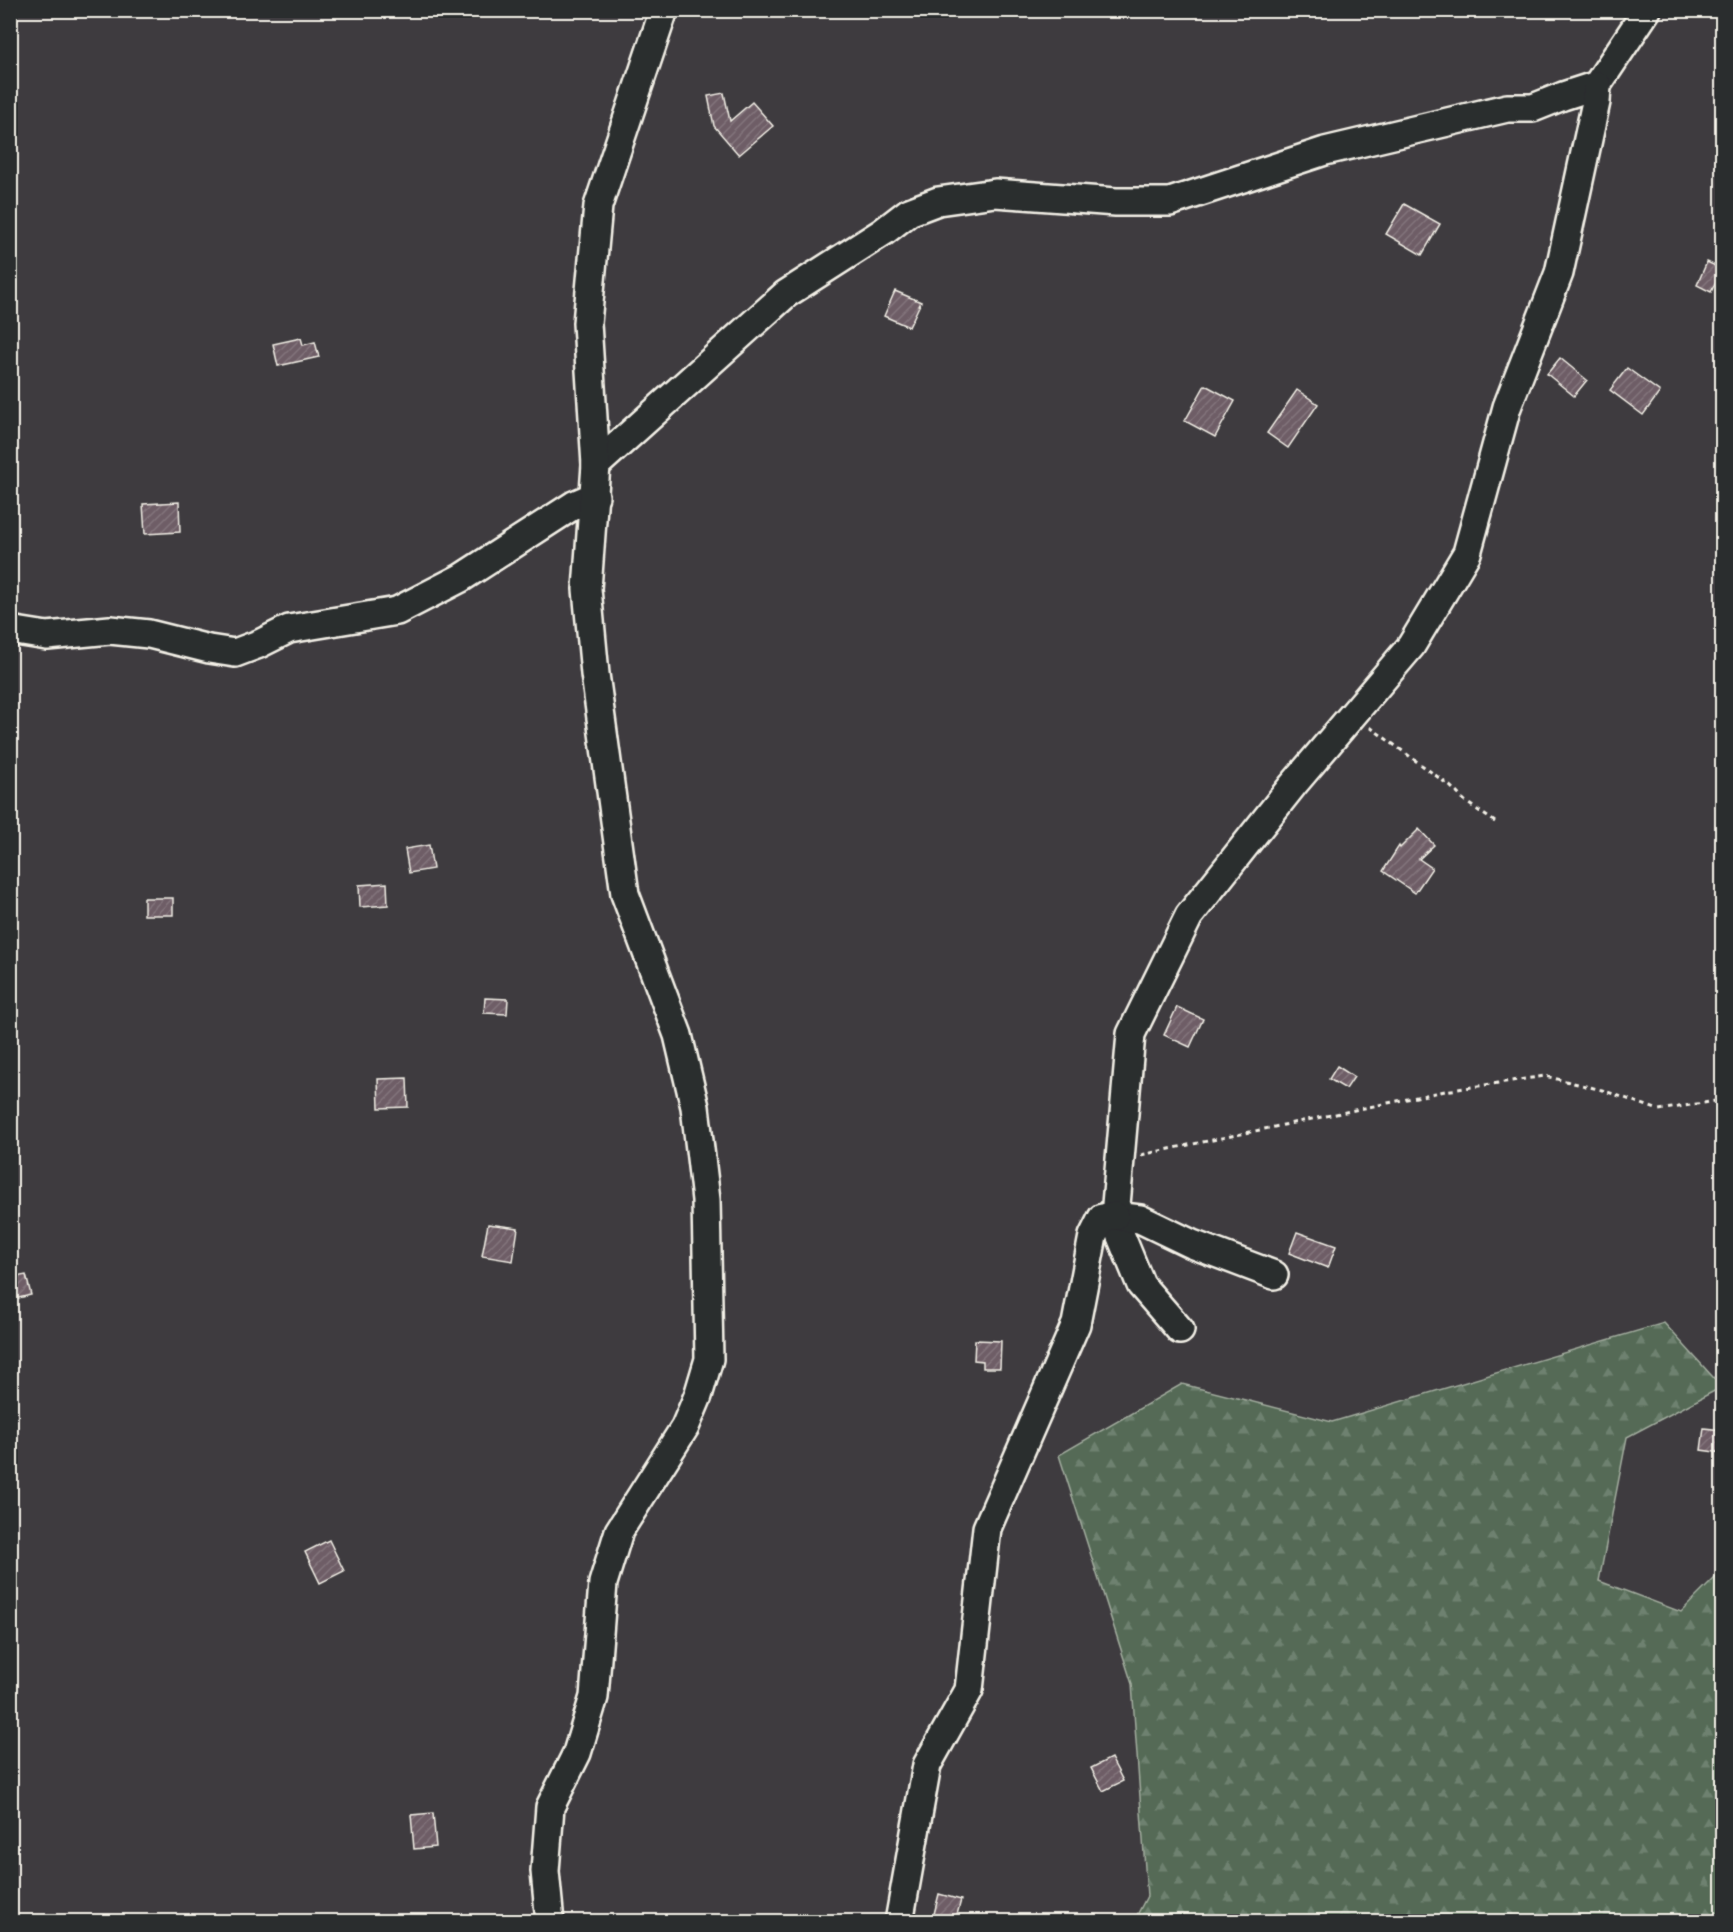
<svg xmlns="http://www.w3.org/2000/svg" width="1733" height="1932" font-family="'Shantell Sans',sans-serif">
	<defs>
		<pattern id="forest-firs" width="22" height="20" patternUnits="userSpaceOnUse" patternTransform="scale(1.5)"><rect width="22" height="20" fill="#556b57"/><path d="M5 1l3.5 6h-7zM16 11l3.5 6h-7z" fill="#6e816f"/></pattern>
		<pattern id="building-hatch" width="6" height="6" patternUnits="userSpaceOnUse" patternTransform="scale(1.5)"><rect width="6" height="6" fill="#6e5d66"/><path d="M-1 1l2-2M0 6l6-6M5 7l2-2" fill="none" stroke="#83757c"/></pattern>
	</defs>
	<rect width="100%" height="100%" fill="#3e3b3f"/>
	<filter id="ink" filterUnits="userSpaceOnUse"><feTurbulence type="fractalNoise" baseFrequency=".0167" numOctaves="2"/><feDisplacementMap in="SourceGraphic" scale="12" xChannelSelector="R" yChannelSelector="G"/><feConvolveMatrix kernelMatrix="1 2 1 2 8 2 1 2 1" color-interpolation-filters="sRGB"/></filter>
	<g filter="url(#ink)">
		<path fill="url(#forest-firs)" stroke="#a4aea0" stroke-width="1.5" d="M1664,1323L1722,1387L1627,1437L1599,1581L1681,1612L1722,1571V1921H1134L1147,1896L1132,1684L1059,1455L1182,1384L1332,1422Z"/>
		<g fill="url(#building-hatch)" stroke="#f4f1e8" stroke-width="1.5">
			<path d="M724,93L730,121L752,102L773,126L739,155L714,126L708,96Z"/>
			<path d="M1404,204L1440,224L1422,255L1386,234Z"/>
			<path d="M1707,262L1722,269L1711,292L1697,285Z"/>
			<path d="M895,291L921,302L909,327L884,316Z"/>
			<path d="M301,338L303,345L315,342L319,357L278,366L273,344Z"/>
			<path d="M1560,358L1587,380L1574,396L1547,374Z"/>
			<path d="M1627,368L1660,392L1643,415L1610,390Z"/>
			<path d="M1205,385L1235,401L1215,437L1185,421Z"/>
			<path d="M1297,390L1318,404L1288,448L1267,433Z"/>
			<path d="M179,502L180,532L145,534L143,504Z"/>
			<path d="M1419,829L1434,845L1419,859L1432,868L1415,893L1383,871L1399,846L1400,848Z"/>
			<path d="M429,845L433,869L409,873L405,849Z"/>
			<path d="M387,883L388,905L360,907L359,885Z"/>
			<rect x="144" y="898" width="29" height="17"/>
			<path d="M485,998L508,999L507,1014L484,1013Z"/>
			<path d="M1177,1007L1203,1019L1190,1047L1164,1035Z"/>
			<path d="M1337,1066L1354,1077L1346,1089L1329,1079Z"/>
			<path d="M407,1078L408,1107L379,1108L378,1079Z"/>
			<path d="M488,1224L518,1228L513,1261L482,1256Z"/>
			<path d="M1297,1232L1336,1246L1328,1268L1289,1253Z"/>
			<path d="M26,1275L31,1295L10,1300V1278Z"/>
			<path d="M975,1340L1001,1341L1000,1368H983V1361L974,1360Z"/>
			<path d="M1704,1428L1722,1430V1453L1701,1450Z"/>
			<path d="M329,1540L344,1571L320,1583L305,1552Z"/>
			<path d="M1111,1758L1123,1781L1103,1791L1091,1768Z"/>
			<path d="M433,1813L436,1847L414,1849L411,1815Z"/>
			<path d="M939,1894L961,1900L955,1922H932Z"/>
		</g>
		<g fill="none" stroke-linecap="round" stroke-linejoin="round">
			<g stroke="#f4f1e8" stroke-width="32">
				<g id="minor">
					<path d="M596,465L786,294L883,232L909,212L938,201L995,193L1116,202H1170L1325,151L1507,108H1533L1563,96L1597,85L1647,10"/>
					<path d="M10,629L16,631L47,636L110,630L149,634L209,649L235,653L259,644L289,629L397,611L461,578L574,505L595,496"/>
					<path d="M1118,1216L1120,1234L1141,1285L1180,1330"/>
					<path d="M1274,1275L1192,1244L1140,1219L1115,1216L1131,1034L1189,916L1293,785L1411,646L1467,553L1507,407L1559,273L1596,102L1597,85"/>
					<path d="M550,1922L545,1871L550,1807L577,1753L594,1697L603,1583L619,1531L685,1427L698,1396L709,1359L706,1200L695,1107L678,1035L625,894L595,674L587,589L596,465L587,323L598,206L664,10"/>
					<path d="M899,1922L927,1765L969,1690L987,1528L1076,1324L1093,1236L1102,1218L1115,1216"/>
				</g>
			</g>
			<g stroke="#f4f1e8" stroke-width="3" stroke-dasharray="4.5 4.5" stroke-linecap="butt">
				<path d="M1370,727L1450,786L1466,802L1495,822"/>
				<path d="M1141,1155L1445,1091L1545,1076L1602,1090L1659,1110L1722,1100"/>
			</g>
			<use href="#minor" stroke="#2a2d2e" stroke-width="27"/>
		</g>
	</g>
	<rect width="1733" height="1932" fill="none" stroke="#2a2d2e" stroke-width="36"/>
	<rect x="18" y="18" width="1697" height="1896" fill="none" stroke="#f4f1e8" stroke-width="2" filter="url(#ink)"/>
</svg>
